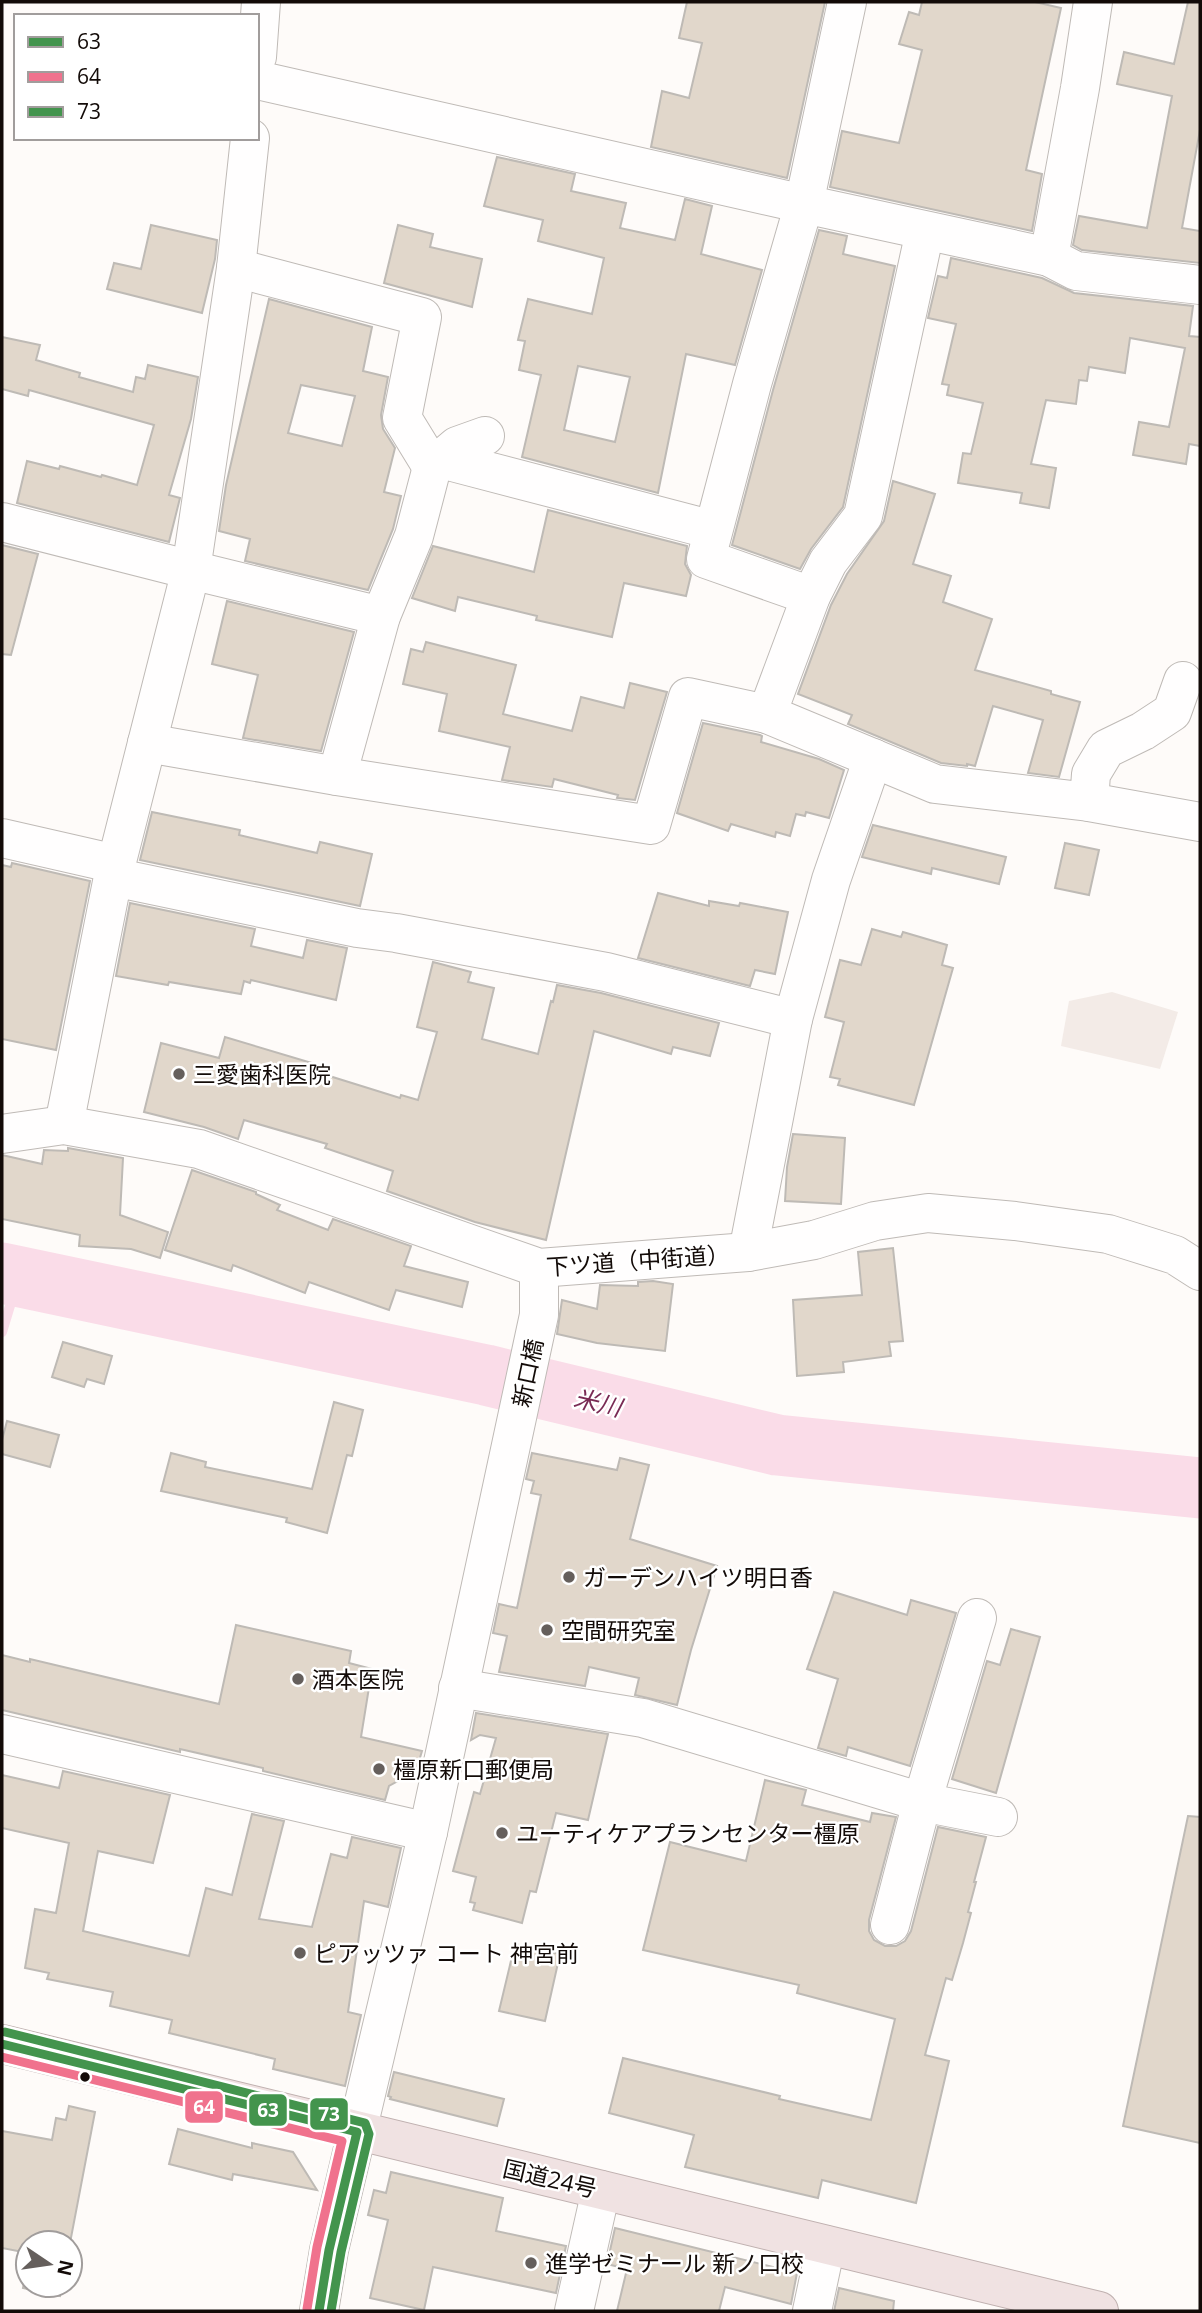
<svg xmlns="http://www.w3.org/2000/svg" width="1202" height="2313" font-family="'Open Sans','Noto Sans JP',sans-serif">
	<rect width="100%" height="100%" fill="#fefbf9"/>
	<path fill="#f3ebe7" d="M1112,992L1178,1012L1160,1069L1061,1046L1069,1001Z"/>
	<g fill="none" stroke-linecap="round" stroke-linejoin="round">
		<path stroke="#fadce8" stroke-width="10" d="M2,1332L19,1276"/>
		<path stroke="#fadce8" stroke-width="61" d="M2,1273L486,1375L777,1445L1200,1488"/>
	</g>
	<g fill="#e1d7cb" stroke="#bebab5" stroke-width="2" fill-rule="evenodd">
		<path d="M687,2H825L787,178L651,147L662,91L689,98L702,43L679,38Z"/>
		<path d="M922,2H1035L1061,8L1026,170L1042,174L1032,231L830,187L842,131L899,143L922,50L899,44L909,12L919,15Z"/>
		<path d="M1188,2H1200V130L1182,228L1200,231V263L1082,250L1073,245L1079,216L1147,228L1172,96L1117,84L1124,52L1174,64Z"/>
		<path d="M497,157L575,174L571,191L626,203L620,228L675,240L685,199L712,206L701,254L762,270L735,365L686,354L658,493L522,457L541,375L519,370L525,341L518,340L528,299L592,314L604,258L538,241L543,220L484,206ZM578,366L630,377L615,442L564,430Z"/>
		<path d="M151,225L217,240L215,259L202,313L107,289L114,263L141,269Z"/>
		<path d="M398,225L433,234L430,247L482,259L472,307L384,283Z"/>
		<path d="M819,230L847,236L843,254L895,266L843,507L811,549L800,569L732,545L773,390Z"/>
		<path d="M951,258L1042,278L1074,293L1193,306L1189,336L1200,337V446L1189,444L1186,464L1133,455L1139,422L1169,427L1185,348L1130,338L1125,373L1089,367L1087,381L1079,380L1076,404L1046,400L1031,464L1056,468L1049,508L1020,503L1022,493L958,483L963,453L971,454L983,403L947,395L949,385L942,384L956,324L928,318L938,276L947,278Z"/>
		<path d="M269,299L372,327L363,371L388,377L381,415L383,429L395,448L384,492L401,496L393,529L368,590L245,561L250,539L219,531L226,485ZM301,385L355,396L342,446L288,433Z"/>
		<path d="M2,337L40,345L36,360L80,373L79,377L133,392L136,377L145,379L148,365L198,377L191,419L169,495L180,498L169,542L17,503L27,461L59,469L60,466L101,477L102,475L137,485L154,425L29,390L28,396L2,389Z"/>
		<path d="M893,481L935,494L913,564L951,576L943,602L992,619L975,670L1051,691V694L1080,702L1059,777L1028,773L1043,720L993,706L975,766L967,764V766L941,763L848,724L852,715L798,694L831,605L847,574L884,521Z"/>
		<path d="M548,510L687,546L685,564L691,575L686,596L624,583L612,637L536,620L537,616L458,597L455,611L412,598L433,546L534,572Z"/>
		<path d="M2,545L38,554L11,655L2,654Z"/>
		<path d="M227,601L354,632L321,751L243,738L258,675L212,664Z"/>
		<path d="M426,642L516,665L503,714L572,731L581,697L624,708L630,683L667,692L635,800L617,798L618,795L554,779L552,787L502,780L510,747L439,731L447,694L403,684L411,649L423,652Z"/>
		<path d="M703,723L760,735L762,736L761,742L819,759L844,770L829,818L806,812L805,816L796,814L790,836L776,832L775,837L731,824L728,831L677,813Z"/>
		<path d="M152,812L240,830L239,835L317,853L320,842L372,854L360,906L140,860Z"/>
		<path d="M873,825L1006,857L999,884L932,868L931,874L862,857Z"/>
		<path d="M1065,843L1099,850L1089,895L1055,888Z"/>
		<path d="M12,863L90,881L56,1050L2,1039V865L11,867Z"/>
		<path d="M658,893L709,906V901L739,906L740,903L788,912L775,974L755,970L750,986L638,958Z"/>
		<path d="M130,903L255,929L251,946L303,958L307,940L347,948L336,1000L251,980L250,983L244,981L241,994L169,982L168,985L116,976Z"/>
		<path d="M872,929L901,937L903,932L947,945L942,965L953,968L914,1105L838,1085L840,1079L830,1077L844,1022L825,1017L840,960L861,965Z"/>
		<path d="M433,962L471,972L468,982L494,988L482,1039L538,1054L551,1001L553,1002L557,985L601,993L719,1023L710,1056L673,1047L671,1054L594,1031L546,1240L475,1222L387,1191L393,1171L325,1148L327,1144L244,1120L238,1139L204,1127L144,1112L161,1043L219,1058L225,1037L325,1067L323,1074L400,1098L401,1095L418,1100L437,1032L417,1027Z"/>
		<path d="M793,1134L845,1138L841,1204L785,1201L787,1167Z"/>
		<path d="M68,1148L123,1158L120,1215L168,1232L160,1258L131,1249L79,1246L80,1235L2,1219V1155L42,1164L44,1150L68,1151Z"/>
		<path d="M192,1170L256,1192V1194L280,1205L277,1210L328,1230L333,1219L411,1246L404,1266L468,1282L462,1307L396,1290L389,1310L309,1282L305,1293L233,1265L231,1271L165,1250Z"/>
		<path d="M893,1248L903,1341L889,1342L891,1356L843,1362L844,1372L797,1376L793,1300L862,1295L858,1252Z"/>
		<path d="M653,1281L673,1284L665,1351L597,1343L557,1334L562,1300L597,1309L600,1285L638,1286V1282Z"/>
		<path d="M63,1342L112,1356L104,1384L87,1379L84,1387L52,1377Z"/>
		<path d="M334,1402L363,1410L352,1456L347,1455L327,1533L286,1522L287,1518L161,1491L171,1453L206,1462L205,1467L312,1489Z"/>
		<path d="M7,1421L59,1435L50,1467L2,1454V1440Z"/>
		<path d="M532,1453L617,1470L620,1458L649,1465L630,1539L717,1566L691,1650L677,1705L635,1695L639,1678L589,1667L585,1686L499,1672L507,1636L493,1633L499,1604L517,1608L541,1495L531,1493L534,1481L526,1479Z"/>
		<path d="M834,1592L907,1615L911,1600L956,1613L910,1766L848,1747L846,1756L818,1748L838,1679L807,1669Z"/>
		<path d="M236,1625L351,1651L349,1663L372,1669L361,1737L422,1751L416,1771L389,1786L385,1800L263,1771V1768L180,1749V1752L2,1710V1655L30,1662V1659L219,1704Z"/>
		<path d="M1011,1629L1040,1637L996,1793L952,1779L987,1661L1000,1665Z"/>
		<path d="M476,1713L608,1734L588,1820L556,1813L536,1892L530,1891L522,1923L473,1910L475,1903L470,1902L476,1877L453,1871L474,1792L480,1794L496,1738L480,1735L471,1740Z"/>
		<path d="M63,1771L170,1795L153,1863L98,1851L83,1931L189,1956L206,1888L232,1895L252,1814L284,1821L259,1919L312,1927L331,1854L347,1858L352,1837L401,1848L388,1907L364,1901L348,2012L361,2015L345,2086L273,2069L275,2059L169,2033L172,2020L110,2006L113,1992L47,1979L49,1973L25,1968L35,1909L56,1913L69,1843L2,1828V1775L59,1788Z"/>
		<path d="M765,1780L806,1790L802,1805L870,1822L872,1813L896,1817L869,1920V1931L874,1940L885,1946H896L905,1941L911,1931L938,1827L986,1837L974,1882H976L968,1912L971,1913L963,1943L952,1980L946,1978L925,2055L949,2061L916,2203L822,2180L818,2198L685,2167L694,2135L609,2113L623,2058L780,2096L779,2099L871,2120L895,2019L797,1993L799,1985L643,1950L670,1842L746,1861Z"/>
		<path d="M1188,1816L1200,1817V2143L1123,2126Z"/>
		<path d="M515,1944L560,1954L545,2021L499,2011Z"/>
		<path d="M394,2072L504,2099L497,2126L390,2099L391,2097L388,2096Z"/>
		<path d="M69,2106L95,2112L70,2243H28V2253L2,2248V2131L52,2140L56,2118L66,2120Z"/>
		<path d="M178,2129L252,2148V2143L293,2152L317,2190L233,2174L232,2180L169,2164Z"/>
		<path d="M391,2172L503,2198L496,2231L566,2246L556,2293L433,2267L424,2310L370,2298L388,2220L368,2215L374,2190L386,2193Z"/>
		<path d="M615,2228L797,2273L791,2304L725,2287L719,2311H617L627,2269L607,2264Z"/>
		<path d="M28,2263V2285H62L60,2296L23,2288Z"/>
		<path d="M839,2288L894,2301L893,2311H834Z"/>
	</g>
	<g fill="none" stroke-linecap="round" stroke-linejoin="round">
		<g stroke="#bfbab6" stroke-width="40">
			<g id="minor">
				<path d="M257,57L261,2"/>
				<path d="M257,80L804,204L1049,257L1076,271L1200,285"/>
				<path d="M925,231L863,516L828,562L811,596L767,714L935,784L1089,802L1091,774L1106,749L1143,731L1172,712L1183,681"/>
				<path d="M1049,257L1080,88L1093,2"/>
				<path d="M236,268L422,317L402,418L432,467"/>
				<path d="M441,459L713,530"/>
				<path d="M2,522L191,570L381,616"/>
				<path d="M811,596L706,559L752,384L804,204L847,2"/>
				<path d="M147,743L337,776L651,825L688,697L767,714"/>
				<path d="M337,776L381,616L414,536L432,467L457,446L485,436"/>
				<path d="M1089,802L1200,822"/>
				<path d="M2,838L116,864"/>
				<path d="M113,877L357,928L396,933L606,972L793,1019"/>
				<path d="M64,1125L113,877L191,570L236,268L250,138"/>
				<path d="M2,1134L64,1125L199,1149L539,1268L748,1252L814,1240L875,1221L928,1213L1015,1221L1108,1234L1175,1255L1200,1271"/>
				<path d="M748,1252L793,1019L831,880L873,758"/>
				<path d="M458,1688L643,1718L922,1802L998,1817"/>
				<path d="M2,1734L428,1832"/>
				<path d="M890,1925L922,1802L977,1618"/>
				<path d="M319,2311L329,2250L428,1832L539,1315V1268"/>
				<path d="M574,2311L601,2190"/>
				<path d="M812,2311L826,2245"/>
			</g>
		</g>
		<g stroke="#c0b1b0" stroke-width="40">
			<path id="highway" d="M2,2044L1099,2311"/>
		</g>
		<use href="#minor" stroke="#fffefe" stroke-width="38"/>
		<use href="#highway" stroke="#f0e2e2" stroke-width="38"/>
		<g stroke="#fff" stroke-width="14">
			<path id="bus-1" d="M2,2044L357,2132L329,2250L319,2311"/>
		</g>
		<g stroke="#fff" stroke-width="14">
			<path id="bus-2" d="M2,2057L342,2141L317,2247L307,2309"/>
		</g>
		<g stroke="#fff" stroke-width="14">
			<path id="bus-3" d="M5,2032L365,2123L369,2134L341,2252L331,2311"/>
		</g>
		<use href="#bus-1" stroke="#43944d" stroke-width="9"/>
		<use href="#bus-2" stroke="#f0728d" stroke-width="9"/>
		<use href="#bus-3" stroke="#43944d" stroke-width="9"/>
	</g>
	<g fill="#655f5c" stroke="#fff" stroke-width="2.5">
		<circle cx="179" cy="1074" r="7"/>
		<circle cx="569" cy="1577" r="7"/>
		<circle cx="547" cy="1630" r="7"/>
		<circle cx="298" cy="1679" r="7"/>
		<circle cx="379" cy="1769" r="7"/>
		<circle cx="502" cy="1833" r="7"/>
		<circle cx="300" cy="1953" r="7"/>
		<circle cx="531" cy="2263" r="7"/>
	</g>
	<circle fill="#130b08" stroke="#fff" stroke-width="2.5" cx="85" cy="2077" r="6"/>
	<g text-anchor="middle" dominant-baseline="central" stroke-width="5" stroke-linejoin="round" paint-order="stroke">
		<g font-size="23" fill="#130b08" stroke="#fff" text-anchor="start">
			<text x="193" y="1074">三愛歯科医院</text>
			<text x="583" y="1577">ガーデンハイツ明日香</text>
			<text x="561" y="1630">空間研究室</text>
			<text x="312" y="1679">酒本医院</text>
			<text x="393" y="1769">橿原新口郵便局</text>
			<text x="516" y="1833">ユーティケアプランセンター橿原</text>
			<text x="314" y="1953">ピアッツァ コート 神宮前</text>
			<text x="545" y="2263">進学ゼミナール 新ノ口校</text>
		</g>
		<g font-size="23" fill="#130b08" stroke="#fff">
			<text transform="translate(638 1260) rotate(-4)">下ツ道（中街道）</text>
			<text transform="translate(527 1373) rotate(-78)">新口橋</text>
			<text transform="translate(550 2178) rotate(13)">国道24号</text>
		</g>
		<g font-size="24" font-style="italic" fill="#792a54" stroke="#fff">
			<text transform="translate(598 1402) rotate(13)">米川</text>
		</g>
	</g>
	<g stroke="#fff" stroke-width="2.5">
		<rect x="184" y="2090" width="40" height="34" rx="7" fill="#f0728d"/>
		<rect x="248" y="2093" width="40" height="34" rx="7" fill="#43944d"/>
		<rect x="309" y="2097" width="40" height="34" rx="7" fill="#43944d"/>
	</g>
	<g font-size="19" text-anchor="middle" font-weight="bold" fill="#fff">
		<text x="204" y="2114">64</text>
		<text x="268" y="2117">63</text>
		<text x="329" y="2121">73</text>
	</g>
	<rect width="1202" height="2313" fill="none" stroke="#130b08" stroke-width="7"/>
	<rect x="14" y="14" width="245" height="126" fill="#ffffff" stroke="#a19d9c" stroke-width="2"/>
	<rect x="28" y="37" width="35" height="10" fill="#43944d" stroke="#a19d9c" stroke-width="2"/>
	<text x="77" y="49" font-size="21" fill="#130b08">63</text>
	<rect x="28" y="72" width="35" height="10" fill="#f0728d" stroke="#a19d9c" stroke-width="2"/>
	<text x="77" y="84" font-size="21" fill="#130b08">64</text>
	<rect x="28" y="107" width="35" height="10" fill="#43944d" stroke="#a19d9c" stroke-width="2"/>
	<text x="77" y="119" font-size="21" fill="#130b08">73</text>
	<g transform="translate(49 2264) rotate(103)"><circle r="33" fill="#ffffff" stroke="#a19d9c" stroke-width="2"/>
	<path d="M0-5L12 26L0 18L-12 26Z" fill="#655f5c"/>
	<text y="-10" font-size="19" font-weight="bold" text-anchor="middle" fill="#130b08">N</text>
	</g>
</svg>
